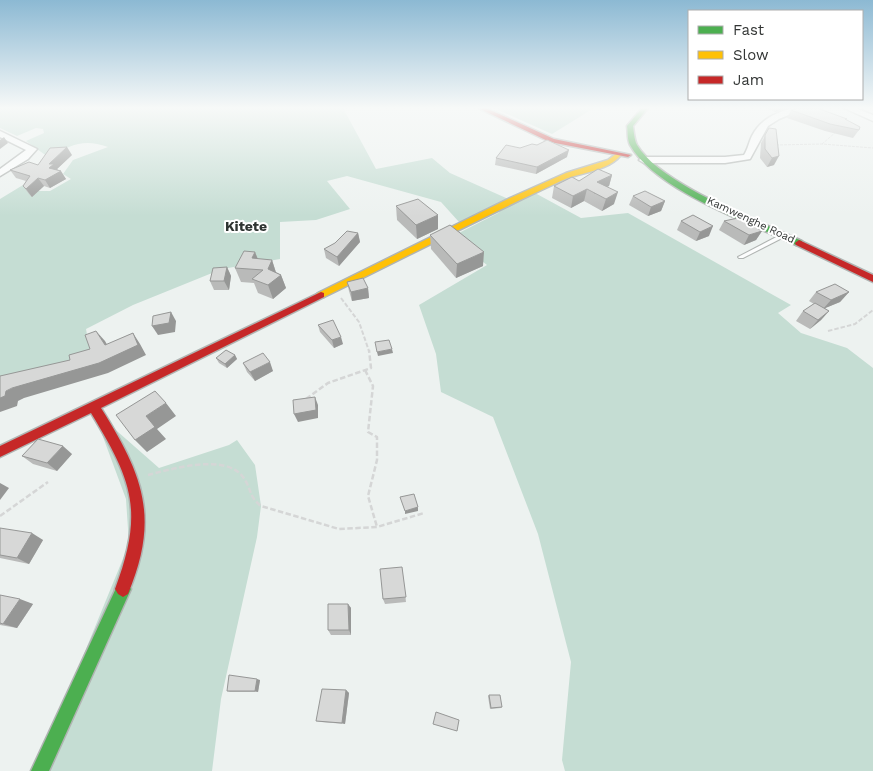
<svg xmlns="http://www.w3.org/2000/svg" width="873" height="771" font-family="'Work Sans',sans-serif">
	<rect width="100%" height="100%" fill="#edf2f0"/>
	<g fill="#c5ddd3">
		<path d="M0,108H343L376,169L432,158L450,173L513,201L535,193L581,218L628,213L791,305L778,313L801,333L847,348L873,368V771H565L562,760L571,662L538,534L493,417L441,392L436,354L419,305L487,265L451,237L498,213L512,202L459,222L441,202L347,176L327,181L350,209L316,220L280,222V259L222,269L133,305L86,329L91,358L0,386V199L23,185L28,191H50L71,179L63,174L73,160L108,147C82,138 71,146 48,157L26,141L44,133L43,129L36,128L17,136L0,128Z"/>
		<path d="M494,108H594L552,134Z"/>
		<path d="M93,410L159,468L229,445L237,440L255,465L261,506L257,537L221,699L212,771H36L129,544L126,499Z"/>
	</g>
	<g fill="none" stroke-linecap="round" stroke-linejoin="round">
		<g stroke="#b0b4b2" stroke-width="2">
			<path id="lane" d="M784,233L786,234V236L743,258H739L738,257Z"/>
		</g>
		<g stroke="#b0b4b2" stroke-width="3">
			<g id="street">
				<path d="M792,108H805L779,119L768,126L750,159L725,163H644L639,160L644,157H725L744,155C748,149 749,142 752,136C760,120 775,113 792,108Z"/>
				<path d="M844,108H855L873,115V121Z"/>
				<path d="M0,131L37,149L28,159L0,176V169L26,150L0,137Z"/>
			</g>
		</g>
		<g stroke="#b0b4b2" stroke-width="3">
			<g id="fast">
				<path d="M642,108H648L633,126C634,132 634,139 637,145C661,185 759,221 802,241V245H796C750,223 655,190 630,145C627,139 628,132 627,126Z"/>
				<path d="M123,581L128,584L131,589L49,771H31L118,584Z"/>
			</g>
		</g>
		<g stroke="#b0b4b2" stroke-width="3">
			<path id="slow" d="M616,154L621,155C608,171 582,172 563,180C482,217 404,258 324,297H318L316,295L318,293L510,198L566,173L608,160Z"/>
		</g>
		<g stroke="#b0b4b2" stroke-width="3">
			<g id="jam">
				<path d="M478,108H486L554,139L631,155L628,157L550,142Z"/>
				<path d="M799,240L873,275V282L796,245L795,243Z"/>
				<path d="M321,292L324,293V297L101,408C143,475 160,517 128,594L123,597L118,594L115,589C144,511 133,482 91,413L0,457V446Z"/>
			</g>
		</g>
		<g stroke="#d5d6d6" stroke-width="1" stroke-dasharray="3 1" stroke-linecap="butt">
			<path d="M822,144L836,132"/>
			<path d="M776,145L822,144L873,148"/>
		</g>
		<g stroke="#d5d6d6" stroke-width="2" stroke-dasharray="4.5 2" stroke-linecap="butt">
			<path d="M341,298L359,322L369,351"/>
			<path d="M828,331L855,324L873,310"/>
		</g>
		<g stroke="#d5d6d6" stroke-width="2.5" stroke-dasharray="5.5 2.5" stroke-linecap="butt">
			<path d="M365,370L373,386L368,432L377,437V460L368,496L377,527"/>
			<path d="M306,399L328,383L371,368L369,350"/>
			<path d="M148,475C171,469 226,453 243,477C252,489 248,496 261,506L339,529L377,527L424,513"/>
			<path d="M0,516L48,482"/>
		</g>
		<use href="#lane" fill="#fcfdfd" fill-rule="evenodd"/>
		<use href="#street" fill="#fcfdfd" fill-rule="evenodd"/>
		<use href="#fast" fill="#4caf50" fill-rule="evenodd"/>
		<use href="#slow" fill="#ffc107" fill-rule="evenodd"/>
		<use href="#jam" fill="#c62828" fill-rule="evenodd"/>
	</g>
	<g fill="#b9bab9">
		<path d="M766,108H787L775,112Z"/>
		<path d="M796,108H822L821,109L846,120L859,130L853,138L825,131L787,118L791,110Z"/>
		<path d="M769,128L774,165L767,167L760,158L761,143Z"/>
		<path d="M520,148L567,157L536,174L495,165L496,158Z"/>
		<path d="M72,155L57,169L66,179L50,188L44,186L32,197L29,194L23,186L26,181L16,178L10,170L38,165Z"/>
		<path d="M612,175L609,186L606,187L614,204L602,211L584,201L571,208L552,198L554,186Z"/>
		<path d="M633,196L665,201L661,211L648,216L629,205Z"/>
		<path d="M396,206L438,229L417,239L397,220Z"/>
		<path d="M681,221L709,236L696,241L677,230Z"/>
		<path d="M724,221L762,231L756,240L744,245L719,230Z"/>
		<path d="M358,233L360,242L339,266L326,258L324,249Z"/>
		<path d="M430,235L483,266L456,278L431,249Z"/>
		<path d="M255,252L258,259L272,260L276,272L281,275L286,288L273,299L258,293L254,283L241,282L235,268Z"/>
		<path d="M227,267L231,276L229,290H214L210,281Z"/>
		<path d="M347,282L368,288L369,298L352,301L349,291Z"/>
		<path d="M816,292H849L840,302L825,308L829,311L821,320L810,329L796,321L803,311L814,304L809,301Z"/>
		<path d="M318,325L343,344L334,348L320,332Z"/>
		<path d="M235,355L237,359L227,368L219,363L216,358Z"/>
		<path d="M243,363L273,371L255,381L247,372Z"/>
		<path d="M72,454L57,471L33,464L22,456Z"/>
		<path d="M0,528L43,540L29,564L0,558Z"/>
		<path d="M402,567L406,602L385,604L383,599Z"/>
		<path d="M0,595L33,604L17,628L0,625Z"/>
		<path d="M348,604L351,608V635H331L328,630Z"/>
		<path d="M260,680L258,692H230L227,691Z"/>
		<path d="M346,690L349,693L345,724L321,722L316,721Z"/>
		<path d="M489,695L502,707L501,708L490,709L488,696Z"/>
	</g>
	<g fill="#969796">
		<path d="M777,108H787L775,112Z"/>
		<path d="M4,137L8,143L0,149V140Z"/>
		<path d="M67,147L72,155L57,169L59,172L61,171L66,179L50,188L45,180L49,168V164Z"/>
		<path d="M569,150L567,157L536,174L537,167Z"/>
		<path d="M779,156L774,165L767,167L772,158Z"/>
		<path d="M612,175L609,186L594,194L597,182Z"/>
		<path d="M38,178L44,186L32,197L26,189Z"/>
		<path d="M587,189L584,201L571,208L573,196Z"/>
		<path d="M618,192L614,204L602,211L606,199Z"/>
		<path d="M665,201L661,211L648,216L651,207Z"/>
		<path d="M438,215V229L417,239L416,225Z"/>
		<path d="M713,226L709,236L696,241L700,232Z"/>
		<path d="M762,231L756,240L744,245L749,235Z"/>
		<path d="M358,233L360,242L339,266L337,257Z"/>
		<path d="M255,252L260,265L252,258Z"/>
		<path d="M484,252L483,266L456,278L457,264Z"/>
		<path d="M272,260L276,273L281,275L286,288L273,299L268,285V269Z"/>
		<path d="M227,267L231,276L229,290L224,281Z"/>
		<path d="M368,288L369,298L352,301L351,292Z"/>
		<path d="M849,292L840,302L823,309L831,300Z"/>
		<path d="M829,311L821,320L810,329L818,320Z"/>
		<path d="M171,312L176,321L175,332L158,335L152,326Z"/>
		<path d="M96,331L105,341L113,355L105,345Z"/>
		<path d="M133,333L140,344L146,355L108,373L24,398L18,401L17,406L0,412V398L6,391Z"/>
		<path d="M341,337L343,344L334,348L332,340Z"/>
		<path d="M392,349L393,353L378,356L377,352Z"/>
		<path d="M235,355L237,359L227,368L225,364Z"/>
		<path d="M270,362L273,371L255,381L250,372Z"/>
		<path d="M315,397L318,405V418L298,422L294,414Z"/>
		<path d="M166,403L176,416L157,429L166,439L147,452L135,440L146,416Z"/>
		<path d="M63,446L72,454L57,471L47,463Z"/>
		<path d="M0,483L9,488L0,500Z"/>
		<path d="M418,507V511L405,514V511Z"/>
		<path d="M32,533L43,540L29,564L17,558Z"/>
		<path d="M20,599L33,604L17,628L3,624Z"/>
		<path d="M348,604L351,608V635L349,630Z"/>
		<path d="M257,679L260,680L258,692L255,691Z"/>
		<path d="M346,690L349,693L345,724L342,723Z"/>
	</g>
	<g fill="#d7d8d7" stroke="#969796">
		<path d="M796,108H817L847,119H845L860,127L859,130L830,124L791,110Z"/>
		<path d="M769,128L776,129L779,156L772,158L765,149V135Z"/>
		<path d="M547,140L569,150L537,167L496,158L506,145L520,148L532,144L537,145Z"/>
		<path d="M67,147L49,164H54L49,168L61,171L45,180L38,178L26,189L23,186L30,176L10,170L29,162L38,165L50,148Z"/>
		<path d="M598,169L612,175L597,182L618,192L606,199L587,189L573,196L554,186L572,177L579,181Z"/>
		<path d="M645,191L665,201L651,207L633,196Z"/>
		<path d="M418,199L438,215L416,225L396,206Z"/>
		<path d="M693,215L713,226L700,232L681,221Z"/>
		<path d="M738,218L762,231L749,235L724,221Z"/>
		<path d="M450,225L484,252L457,264L430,235Z"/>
		<path d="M347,231L358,233L337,257L324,249L335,243Z"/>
		<path d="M244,251L255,252L252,258L272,260L268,269L281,275L268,285L252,279L263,270L235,268Z"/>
		<path d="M227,267L224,281H210L213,268Z"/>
		<path d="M363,278L368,288L351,292L347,282Z"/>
		<path d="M835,284L849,292L831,300L816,292Z"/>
		<path d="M815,303L829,311L818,320L803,311Z"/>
		<path d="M171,312L169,323L152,326L153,316Z"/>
		<path d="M333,320L341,337L332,340L318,325Z"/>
		<path d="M96,331L105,345L133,333L138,345L99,363L12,388L6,391L5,396L0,398V376L70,360L69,355L90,349L85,335Z"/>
		<path d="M389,340L392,349L377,352L375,342Z"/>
		<path d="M226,350L235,355L225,364L216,358Z"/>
		<path d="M263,353L270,362L250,372L243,363Z"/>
		<path d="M155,391L166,403L146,416L155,427L135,440L116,415Z"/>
		<path d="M315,397L316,410L294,414L293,400Z"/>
		<path d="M38,439L63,446L47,463L22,456Z"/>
		<path d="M414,494L418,507L405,511L400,497Z"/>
		<path d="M0,528L32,533L17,558L0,555Z"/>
		<path d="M402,567L406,597L383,599L380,569Z"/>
		<path d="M0,595L20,599L3,624L0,623Z"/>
		<path d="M328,604H348L349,630H328Z"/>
		<path d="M229,675L257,679L255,691H227Z"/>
		<path d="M322,689L346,690L342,723L316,721Z"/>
		<path d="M489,695H500L502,707L491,708Z"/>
		<path d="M436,712L459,720L457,731L433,724Z"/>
	</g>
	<linearGradient id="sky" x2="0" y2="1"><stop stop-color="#8cb9d3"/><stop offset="0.5" stop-color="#f7f9f8"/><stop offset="1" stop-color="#f7f9f8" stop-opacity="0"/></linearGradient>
	<rect width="873" height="216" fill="url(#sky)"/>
	<g text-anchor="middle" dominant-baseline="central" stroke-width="4" stroke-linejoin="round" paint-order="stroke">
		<g font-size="11" fill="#323534" stroke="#fff">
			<text transform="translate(751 220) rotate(25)">Kamwenghe Road</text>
		</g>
		<g font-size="14" font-weight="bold" fill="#2f3432" stroke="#fff">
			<text x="246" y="226">Kitete</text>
		</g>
	</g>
	<rect x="688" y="10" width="175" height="90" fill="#ffffff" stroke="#adaeae"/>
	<rect x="698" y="26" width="25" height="8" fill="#4caf50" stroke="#adaeae"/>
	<text x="733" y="35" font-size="15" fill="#323534">Fast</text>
	<rect x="698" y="51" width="25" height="8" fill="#ffc107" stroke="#adaeae"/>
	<text x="733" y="60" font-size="15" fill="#323534">Slow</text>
	<rect x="698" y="76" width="25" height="8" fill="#c62828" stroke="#adaeae"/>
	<text x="733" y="85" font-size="15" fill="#323534">Jam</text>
</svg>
